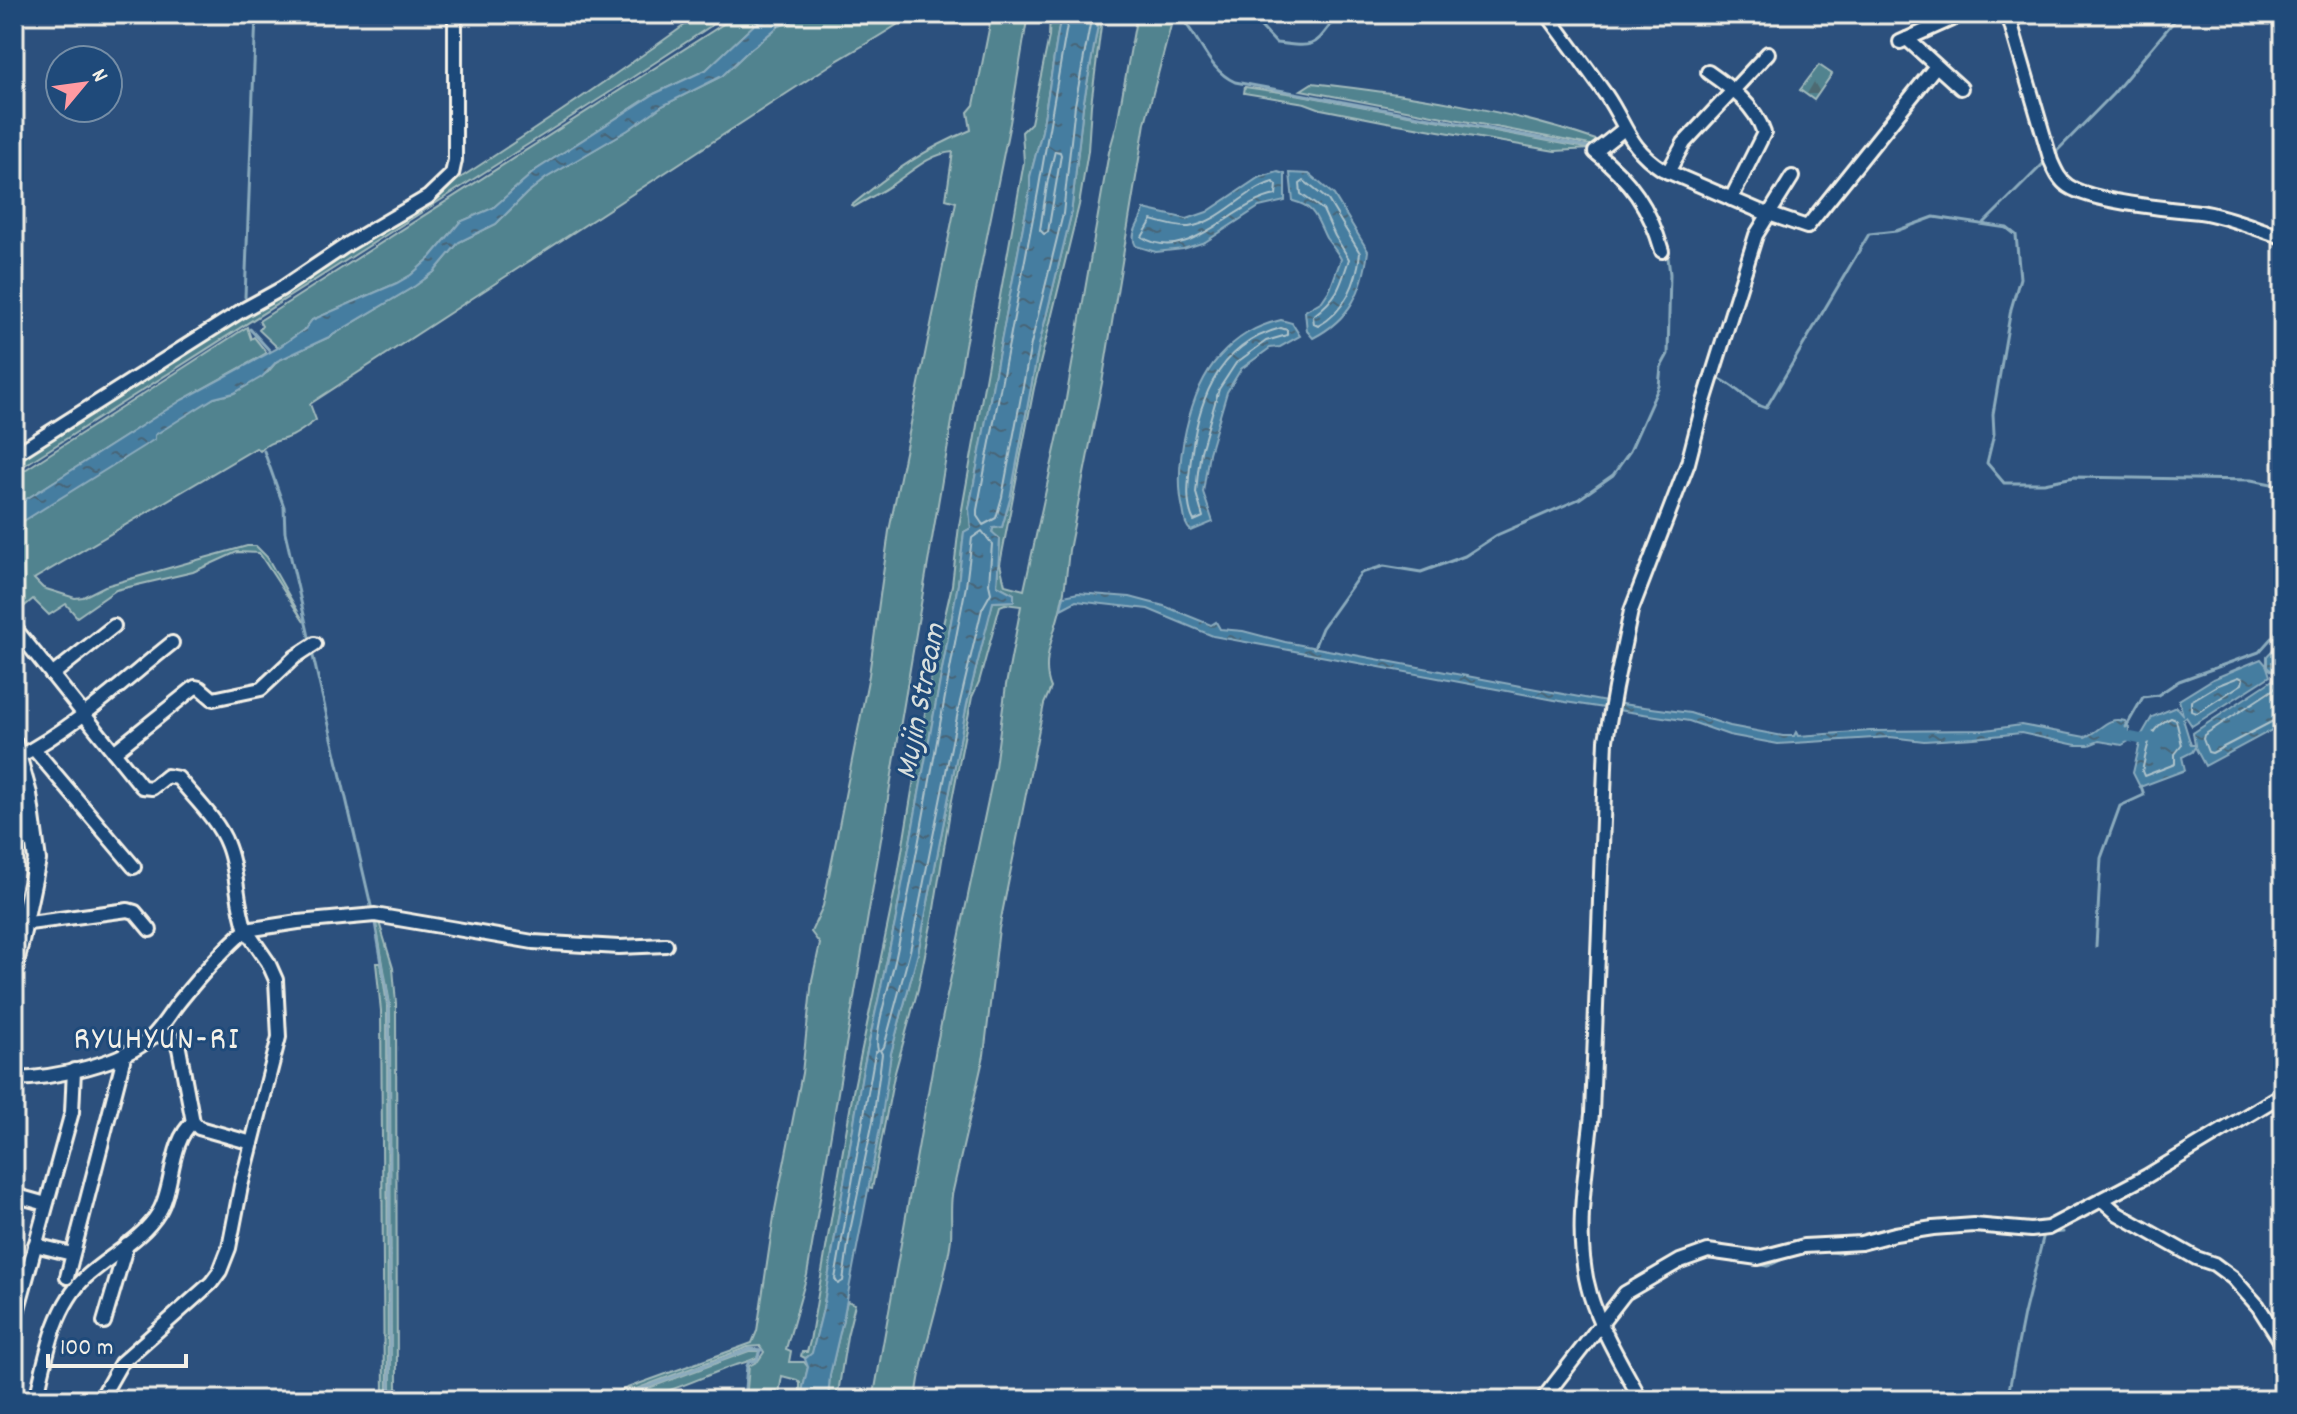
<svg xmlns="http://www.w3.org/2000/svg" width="2297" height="1414" font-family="Dekko,sans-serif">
	<defs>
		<pattern id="forest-firs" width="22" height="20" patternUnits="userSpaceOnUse" patternTransform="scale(2)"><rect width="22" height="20" fill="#51838f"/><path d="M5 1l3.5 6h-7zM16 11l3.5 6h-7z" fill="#4e6b72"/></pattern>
		<pattern id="water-ripples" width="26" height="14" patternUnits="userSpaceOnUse" patternTransform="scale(2)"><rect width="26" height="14" fill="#457da0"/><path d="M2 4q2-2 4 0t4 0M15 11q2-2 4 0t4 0" fill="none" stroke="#476578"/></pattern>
	</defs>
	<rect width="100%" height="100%" fill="#2c507d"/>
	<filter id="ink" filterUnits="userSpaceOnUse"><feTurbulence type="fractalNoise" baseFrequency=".0125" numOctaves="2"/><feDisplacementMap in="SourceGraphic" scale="16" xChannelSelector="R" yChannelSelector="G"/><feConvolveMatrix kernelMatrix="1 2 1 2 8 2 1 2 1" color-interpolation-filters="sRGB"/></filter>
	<g filter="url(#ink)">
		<g fill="#51838f" stroke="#a2babc" stroke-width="2">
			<path d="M700,14H729L604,96L14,472V458C244,313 480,174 700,14Z"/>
			<path d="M739,14H774L756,23L706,70L654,94L536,170L493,208L460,222L431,257L411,275L397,283L312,320L305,329L278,348L259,330L262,326L259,321Z"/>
			<path d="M813,14H913C888,32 862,46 835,62L310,404L316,420C308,426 300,432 292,436C279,442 270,440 260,451L256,448L34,579L43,588L75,598L83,597L105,586L247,546H256L267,557L304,622L259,553L237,552L193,572L116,590L77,617L66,604L49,615L33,599L14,615V527L188,413L214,398L234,393L268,372L277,361L329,337L415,286L434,272L459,242L496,224L527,193L546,178L628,130L662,106L722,76L746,53L779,26Z"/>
			<path d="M992,14H1028L1010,123L965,345L807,1275L786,1349L791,1351L789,1362H804L808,1367L800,1400V1383L797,1380L782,1376L778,1400H746L749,1366L758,1361L764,1352L760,1346L748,1347L607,1400H594L752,1343L757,1331L775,1210L802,1073L812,980L820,944L811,932L823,906L869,675L889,531L956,202L946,199L953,152C927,154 908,175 887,188C876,195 865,200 854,207L852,205C891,173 924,149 971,130L968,112L974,105Z"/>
			<path d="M1050,14H1061L1042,131L1030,177V190L969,509L971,528L964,532L958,584L895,923L862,1074L823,1309L812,1354L805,1358L801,1356L802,1352H807L810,1341L853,1092L898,875L931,677L952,585L959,526L1024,162L1022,132L1031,123L1049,37Z"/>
			<path d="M1100,14L1102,18L1091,105L1088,151L1079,205L1034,388L1000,564L1005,585L1024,590L1066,399L1109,152L1117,124L1137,14H1174L1145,123L1102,383L1069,550C1067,567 1066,585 1062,601C1057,630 1039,660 1051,688L1044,704L999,929L984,1055L952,1195C950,1210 952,1225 951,1239C944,1294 922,1345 916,1400H873L936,1048L995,767L1006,685L1021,606L1005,604L1000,606L979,682L972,697L951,805L933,915L918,989L894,1076L872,1189L868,1188L891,1053L918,953L967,704L990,612L993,602L1013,601L1014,594L997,585L1000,539L992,533L993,528L1002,527L1010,499L1039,345L1071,215L1083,106Z"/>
			<path d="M1312,83C1409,94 1506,109 1599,141L1595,146L1301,90Z"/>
			<path d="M1245,87L1301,95L1591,149L1555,151L1392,123L1321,109L1305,103L1244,93Z"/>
			<path d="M247,327L251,339L254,337L267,353L182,400L14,507V477Z"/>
			<path d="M375,918L379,922L393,968L396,1003L397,1400H391L390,1004Z"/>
			<path d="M376,963H381L387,1005L388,1400H384L381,1011Z"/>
			<path d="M847,1301L855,1304L847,1336L837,1400H828L830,1375Z"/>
			<path d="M749,1351H759L758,1357C747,1363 736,1364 724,1369C688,1383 655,1400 616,1400Z"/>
		</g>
		<path fill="url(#forest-firs)" stroke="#a2babc" stroke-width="2" d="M1819,65L1832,74L1814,100L1800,90Z"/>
		<g fill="url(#water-ripples)" stroke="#8babbd" stroke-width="2">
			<path d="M774,14H813L779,26L746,53L722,76L662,106L628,130L546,178L527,193L496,224L459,242L434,272L415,286L329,337L277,361L262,377L234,393L214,398L155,435V439L14,527V507L182,400L278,348L305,329L312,320L397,283L411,275L431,257L460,222L493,208L536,170L654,94L706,70L756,23Z"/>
			<path d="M1061,14H1100L1083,106L1071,215L1039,345L1010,499L1002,527L993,528L992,532L1000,539L997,585L1014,594V601L993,602L967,704L918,953L891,1053L881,1123L844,1315L830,1375L828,1400H800L808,1367L805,1359L812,1353L823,1309L862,1074L895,923L958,584L964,532L971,528L969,509L1030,190V177L1042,131Z"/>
			<path d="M1278,172L1285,174V201L1259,207L1205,242L1183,249L1156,252L1136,246C1128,233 1142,222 1144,209L1187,219L1207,212L1258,178Z"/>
			<path d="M1290,173L1309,174L1334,195L1368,251C1363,291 1350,319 1313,338L1307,331L1305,311L1322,301L1330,289L1341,259C1337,251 1331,245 1326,238C1317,220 1315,206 1293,201Z"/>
			<path d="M1281,320L1292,323L1300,336L1280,347L1270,348L1241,369L1227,392L1209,453L1203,492L1213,522L1191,531C1184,524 1185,518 1183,509C1173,466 1189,390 1219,357C1237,337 1255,326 1281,320Z"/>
			<path d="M1078,593L1130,597L1164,606L1211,625L1216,622L1220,629L1243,631L1285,642L1606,702L1690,713L1730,726L1783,736H1794L1796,732L1798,736L1870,731L1986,730L2021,725L2085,737C2101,731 2106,716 2125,721L2129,728V741L2122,745L2099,741L2089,745H2076L2021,733L1974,738L1924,741L1890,737L1778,744L1729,735L1689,721L1565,702L1273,647L1213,636L1148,609L1076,601L1061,609L1064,596Z"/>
			<path d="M2283,639V665L2273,672L2267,667L2270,676L2192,726L2186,717L2183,719L2191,745H2195L2193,733L2283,673V724L2205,766L2195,747L2192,752L2182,757L2185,770L2140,787L2133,773L2140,743L2138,741L2152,717L2176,707L2183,715L2179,700L2213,679L2261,659L2267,666V656Z"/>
		</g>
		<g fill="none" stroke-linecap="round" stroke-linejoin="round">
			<g stroke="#aec3cb" stroke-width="2">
				<path d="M1069,14L1038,192L977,510V516L983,525L996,518L1002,497L1031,344L1063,214L1075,105L1092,14"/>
				<path d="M1055,151L1060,152L1061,155L1048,232L1044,234L1040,230L1048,179Z"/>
				<path d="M1304,181L1328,200L1360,253C1357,282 1345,312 1318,326L1314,324L1313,316C1337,298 1340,288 1349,259L1335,236L1323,210L1301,194L1300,184Z"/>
				<path d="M1273,182L1277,185L1276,195C1233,202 1188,266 1142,237L1152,220C1162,223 1178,228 1189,227C1221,222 1243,191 1273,182Z"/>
				<path d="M1281,328L1287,330V335L1266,341L1236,363L1219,389L1201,451L1198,472L1196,493L1203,517L1194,521C1186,506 1188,485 1190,467C1196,406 1215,345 1281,328Z"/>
				<path d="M982,531L992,544L989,584L991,593L982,609L960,702L910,951L884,1047L880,1050L882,1054L873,1121L850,1231L843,1281L838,1284L835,1279L875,1053L878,1050C873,1036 891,979 895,961C922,836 941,710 966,586L972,538Z"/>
				<path d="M2239,677L2243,679L2242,684L2197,713L2191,711V701L2216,686Z"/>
				<path d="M2283,683L2204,735L2203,739L2208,752L2212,753L2277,719L2283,718"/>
				<path d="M2171,718L2176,720L2182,745L2175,754V764L2144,776L2142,771C2148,748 2147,728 2171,718Z"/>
			</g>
			<g stroke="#8babbd" stroke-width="3">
				<path d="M1249,14L1276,43C1319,48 1313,47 1339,14"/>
				<path d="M1181,18C1201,39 1208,70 1235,82L1594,148"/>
				<path d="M1174,20L1181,18L1184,14"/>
				<path d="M2054,154L2113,94L2180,14"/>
				<path d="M1649,204L1660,226"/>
				<path d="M1983,224L2047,160"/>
				<path d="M245,297L256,14"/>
				<path d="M250,329L270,351"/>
				<path d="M1720,379C1736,386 1748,403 1766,408L1869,234L1896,231L1934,217L2007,228L2016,235L2020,278L2011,309L1993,414L1994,434L1987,463L2004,483H2044L2074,477L2251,480L2277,485L2283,501"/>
				<path d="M264,451L284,507L285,532L310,641"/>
				<path d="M1314,648L1322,628L1361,573L1384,566L1421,572L1465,556L1497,535L1579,499L1613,475L1630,451L1659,386L1661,367L1668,354L1670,274L1667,249"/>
				<path d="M312,652L372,910"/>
				<path d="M2126,727L2143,697L2158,695L2179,681L2259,652L2283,625"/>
				<path d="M374,917L389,1004L390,1400"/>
				<path d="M2096,946L2101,858L2120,806L2144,795L2141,786"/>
				<path d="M2051,1233L2063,1232"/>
				<path d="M1823,1250L1838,1253L1862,1248"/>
				<path d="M1752,1263L1768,1266L1789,1256"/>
				<path d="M611,1400L750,1349L762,1350"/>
				<path d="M744,1400L747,1366L749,1362L757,1360L760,1350"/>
				<path d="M2007,1400L2024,1314L2044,1234"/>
			</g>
			<path stroke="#457da0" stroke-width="10" d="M2116,734L2140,739L2151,737"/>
			<g stroke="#f4f1e8" stroke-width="18">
				<g id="minor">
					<path d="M1547,14C1567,41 1587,68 1606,95C1627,126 1628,147 1662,169L1760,211L1807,227L1936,66"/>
					<path d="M2008,14L2051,161C2055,170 2059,180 2068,186C2092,202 2169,209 2200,212C2228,216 2257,229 2283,237"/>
					<path d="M1907,39L1961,88"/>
					<path d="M1900,42L1963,14"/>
					<path d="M1708,72C1731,88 1755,105 1764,133L1731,199"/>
					<path d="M1624,129L1595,152C1630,179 1650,208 1662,251"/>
					<path d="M1668,172L1684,143L1768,53"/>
					<path d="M14,455L241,311L281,289L348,244L428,197L452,174L455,160V14"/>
					<path d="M14,627L142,787L152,788L167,776L178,778C194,798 218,820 227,844C238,870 236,902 246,930C221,951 200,976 179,1002C171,1012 163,1026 153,1036C123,1064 54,1078 14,1079"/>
					<path d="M52,675L114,626"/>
					<path d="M34,749L134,867"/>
					<path d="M114,752L195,687L200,688L213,699L261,689L295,657L315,644"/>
					<path d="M18,757C74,728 123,682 172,643"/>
					<path d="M14,847L35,835"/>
					<path d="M14,925L128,910L135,912L150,930"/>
					<path d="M246,930L298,922L375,915L533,942L619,947L666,945"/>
					<path d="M153,1036C167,1033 172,1036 179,1048L193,1122L199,1128L252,1143"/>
					<path d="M14,1195L46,1204"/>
					<path d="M2102,1200L2118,1214L2196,1258L2214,1264L2233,1278L2258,1306L2283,1345"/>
					<path d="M35,1245L72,1254"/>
					<path d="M67,1277L125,1053"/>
					<path d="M104,1322L127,1244"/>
					<path d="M14,1323L72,1112L74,1070"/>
					<path d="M36,1400C46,1358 53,1308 86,1277C109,1256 143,1239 159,1212C174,1188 169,1142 193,1122"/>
					<path d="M100,1400L121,1363L211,1283L220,1271L229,1248L241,1186L279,1037L276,980L268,962L246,930"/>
					<path d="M1542,1400L1625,1293L1680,1261L1708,1251L1758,1258L1804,1246L1861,1243L1895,1234L1933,1228L1974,1225L2031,1230L2048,1228L2147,1176L2283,1094"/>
					<path d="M1641,1400C1623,1366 1601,1331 1590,1294C1573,1237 1586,1172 1592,1114L1606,740L1615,688L1631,611L1688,463L1703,405L1756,235L1792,177"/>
				</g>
			</g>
			<g stroke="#f4f1e8" stroke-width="22">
				<path id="major" d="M14,744L28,794L37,860L14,969"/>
			</g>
			<use href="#minor" stroke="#1f4a7a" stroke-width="12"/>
			<use href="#major" stroke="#1f4a7a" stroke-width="16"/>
		</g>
	</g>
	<g text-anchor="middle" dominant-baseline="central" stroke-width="6" stroke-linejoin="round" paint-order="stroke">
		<g font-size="32" font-style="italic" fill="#dae0dd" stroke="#1f4a7a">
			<text transform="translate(923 702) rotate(-79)">Mujin Stream</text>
		</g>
		<g font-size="34" letter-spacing="2" fill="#f4f1e8" stroke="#1f4a7a">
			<text x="157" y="1041">RYUHYUN-RI</text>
		</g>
	</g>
	<rect width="2297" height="1414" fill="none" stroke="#1f4a7a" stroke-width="48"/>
	<rect x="24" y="24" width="2249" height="1366" fill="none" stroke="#f4f1e8" stroke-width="3" filter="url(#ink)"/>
	<g transform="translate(84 84) rotate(61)"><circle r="38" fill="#1f4a7a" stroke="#748da6" stroke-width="2"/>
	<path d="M0-6L14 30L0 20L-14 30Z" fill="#ff9aa2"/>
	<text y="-12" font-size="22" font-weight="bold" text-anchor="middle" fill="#f4f1e8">N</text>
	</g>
	<path d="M48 1354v12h138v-12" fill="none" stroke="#f4f1e8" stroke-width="4"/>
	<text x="60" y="1354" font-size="24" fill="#f4f1e8" stroke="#1f4a7a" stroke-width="6" paint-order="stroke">100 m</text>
</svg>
